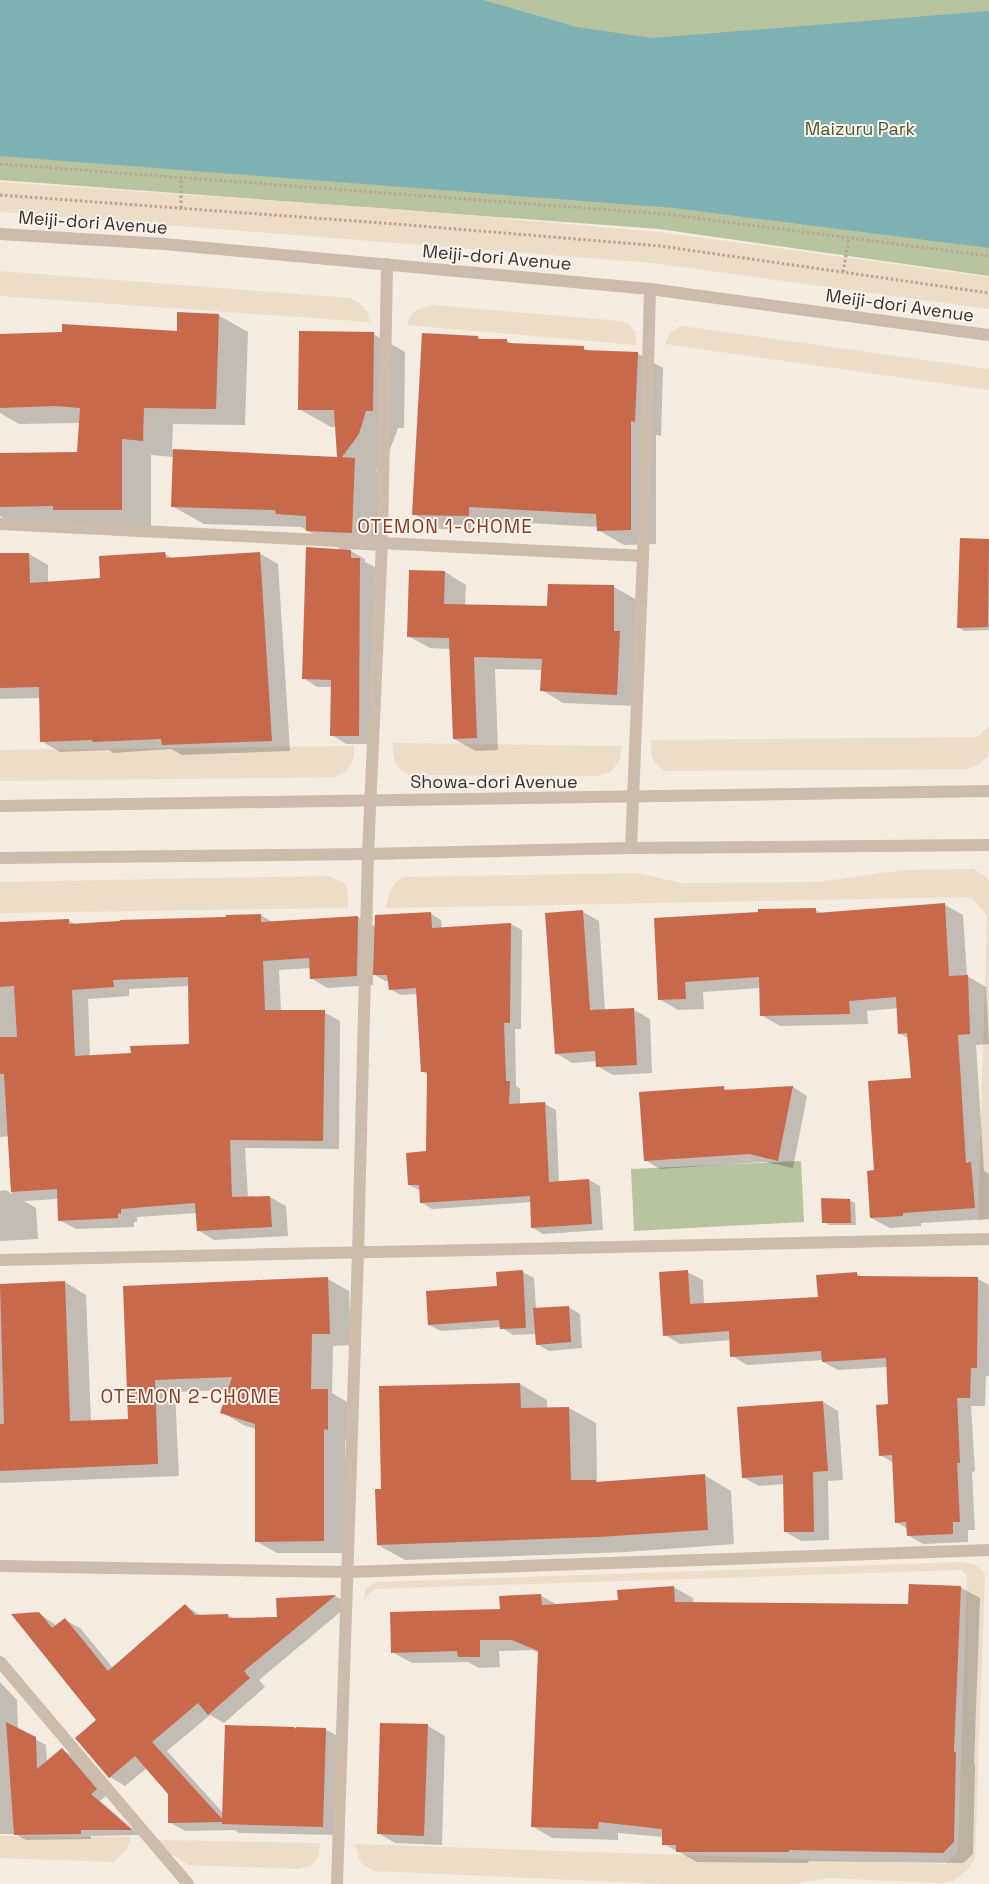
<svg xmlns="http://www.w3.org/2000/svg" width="989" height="1884" font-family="'Space Grotesk',sans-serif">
	<rect width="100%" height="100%" fill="#f4ebe1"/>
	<g fill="#b8c4a0">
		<path d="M0,0H989V276L659,229L0,180Z"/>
		<path d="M801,1161L804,1222L634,1231L631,1169Z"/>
	</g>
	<g fill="#ecdcc8">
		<path d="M0,182L394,209L659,232L989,277V309L652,263L0,212Z"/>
		<path d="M0,271L350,298L359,303L367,312L370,322L0,296Z"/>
		<path d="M432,305L622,321L629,325L636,333V345L407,325L411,315L416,310Z"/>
		<path d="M681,326L989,369V390L665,344L670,333Z"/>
		<path d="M989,725V755L978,765L967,769L664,771L655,763L651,754V740L978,737Z"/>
		<path d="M392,743L622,746L620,759L611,772L596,776L410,775L400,769L395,762Z"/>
		<path d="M354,746V756L352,763L345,772L335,777L0,781V750Z"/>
		<path d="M974,869L985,876L989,881V1219L978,1221L987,915L971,897L385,908L391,889L397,881L404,877L637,873L681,883L818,882L905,870Z"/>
		<path d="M329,876L344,883L348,891V908L0,913V882Z"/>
		<path d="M962,1562L973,1564L981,1569L985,1576L975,1857L969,1868L953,1881L941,1883L827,1878L791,1884H664L374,1871L364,1865L359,1859L355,1844L945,1864L958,1852L967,1576L961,1570L375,1589L364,1599L366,1588L376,1582Z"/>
		<path d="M0,1836L131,1837L127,1849L114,1862L0,1858Z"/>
		<path d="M158,1840L320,1843L318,1857L312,1865L299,1869L189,1865L169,1853Z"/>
	</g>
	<path fill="#7fb0b2" d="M0,0H483L577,27L652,38L989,11V248L674,208L0,156Z"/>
	<g fill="#0003" fill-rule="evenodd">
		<path d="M218,315L248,332L245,425L173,424L172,450L338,458L336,427H331L299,409L373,334L405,352L404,428H398L389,452L376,471L386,477L383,551L347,549L365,559V562L375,567L373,744H346L332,735V687H317L303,678L342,550L301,527L204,524L172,506L174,457L151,455V526L13,524L0,516V455L78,453L80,423L19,424L0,413V336L178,333Z"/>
		<path d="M478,337L484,341L506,340L514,345L583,348L590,352L637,353L663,368L661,436L656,435V544L624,545L598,530V527L494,521V530L440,529L414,514Z"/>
		<path d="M961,539L989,540V630L964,631L958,627Z"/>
		<path d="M259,553L278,564L290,751L182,755L171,749L113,753L109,750L60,752L41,741L40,698L0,699V555L29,554L48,565V583L102,579L165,554L174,559Z"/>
		<path d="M445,572L466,585L465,606L548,607L549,585L614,587L635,599L638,706L563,703L542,690L543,670L495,669L498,750L476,751L454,739L451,649L430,648L408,636Z"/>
		<path d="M945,905L963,915L967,976L986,987L989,1044L976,1045L984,1171L989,1174V1219L921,1223V1226L890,1228L871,1218L875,1171L912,1080L909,1039L899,1033L898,1008L867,1011L868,1024L780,1026L761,1015L760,988L703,992L704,1009L678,1010L659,999L655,919L815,910L823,914Z"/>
		<path d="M583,912L599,921L605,1011L634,1010L650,1019L652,1073L613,1075L597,1066V1061L572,1063L556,1053Z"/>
		<path d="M430,913L441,920L442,929L511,924L522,930L521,1029H515L516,1086L520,1089V1105L545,1104L556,1110L559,1182L589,1180L600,1186L603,1230L543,1234L533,1228L531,1202L432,1209L422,1203L421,1191L409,1185L428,1153V1075L422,1071L418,994L401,995L390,989L389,981H385L373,974V985L327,988L311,978L310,968L279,970L281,1011L324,1012L340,1021L339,1149L245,1148L248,1198L270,1197L286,1206L288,1236L214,1240L198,1230L197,1213L137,1217V1222H134V1227L76,1229L59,1220L58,1199L24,1201L36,1208L38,1239L0,1241V1191L6,1190L12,1194L9,1136L0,1137V923L68,920L76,925L260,915L273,922L358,917L376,927ZM189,986L190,1045L132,1055L90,1056L88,999L129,996V989Z"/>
		<path d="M793,1087L807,1096L793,1168L765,1162L660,1169L645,1160L723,1088L730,1091Z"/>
		<path d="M849,1200L855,1203L856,1225H829L824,1222Z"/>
		<path d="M523,1272L534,1278L536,1309L568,1307L580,1314L582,1348L549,1351L537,1344L536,1334L513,1335L501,1327L441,1331L429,1325L498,1287Z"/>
		<path d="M687,1272L703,1280L704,1304L819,1298L856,1273L862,1277L978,1279L989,1285V1376H986L985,1406H971L975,1471L972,1472L975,1530H968V1542L923,1544L908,1535V1529L896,1522L894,1463L880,1455L890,1405L888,1367L838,1370L823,1362V1360L747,1365L732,1356L731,1340L680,1344L665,1335Z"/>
		<path d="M328,1279L349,1291L351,1345L333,1346L332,1393L349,1403V1441L345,1440V1553H277L256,1541V1429L243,1425L222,1412L229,1390L175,1392L179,1476L0,1483V1285L65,1282L86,1295L91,1422L129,1420L124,1287Z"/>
		<path d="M520,1384L547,1400V1409L569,1408L596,1423L597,1482L704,1475L731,1491L734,1544L626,1552L405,1560L378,1545L382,1490Z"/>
		<path d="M823,1402L838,1411L843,1480L828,1481L829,1540L801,1541L786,1532L785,1484L759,1486L743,1477Z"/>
		<path d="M673,1587L693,1598L694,1604L909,1605L960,1587L980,1598L974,1764L975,1765L973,1854L963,1863L808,1861L809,1863L697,1862L664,1844V1837L618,1833V1840L552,1838L532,1826L539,1653L533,1650L499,1651L500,1667L479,1668L468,1662L412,1663L392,1652L541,1596L558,1605L619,1601Z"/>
		<path d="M335,1596L350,1604L259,1680L265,1687L224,1723L210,1715L167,1751L224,1814L226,1727L325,1729L341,1738L338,1835L239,1833L235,1830L185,1831L169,1822V1793L147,1768L125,1786L110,1777L76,1738L98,1720L39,1613L57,1626L65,1620L80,1628L113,1668L186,1606L202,1616L228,1615L235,1619L278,1618L277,1599Z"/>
		<path d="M0,1682L17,1700L18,1730L46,1745L47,1762L62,1750L73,1756L107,1795L100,1801L140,1835L91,1836V1839L26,1840L15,1834H0Z"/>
		<path d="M428,1726L445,1736L442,1845L395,1843L378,1833Z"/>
	</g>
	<g fill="#c8694b" fill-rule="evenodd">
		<path d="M177,312L219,314L216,409L144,408L143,441L122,439V510H53V506L0,507V453L77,452L80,408L55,406L0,408V334L62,332V324L177,331Z"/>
		<path d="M299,331L374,332L373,411H366L359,434L342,457L355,458L352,533L306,531V516L276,514L275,510L171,507L173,449L337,457L334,410H298Z"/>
		<path d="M422,333L478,336V339H507V343L584,346V350L638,352L635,422L631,421V530L597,531L596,514L469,507V516L412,515Z"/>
		<path d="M960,538L989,539L988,627L957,628Z"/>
		<path d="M306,547L351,550V558H360L359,736H330L331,680L302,679Z"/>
		<path d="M165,552L166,558L260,552L272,741L162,745L161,739L93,742L92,740L40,742L39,687L0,688V553H29L30,583L100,578L99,556Z"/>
		<path d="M409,570L445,571L444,604L547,606L548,584L614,585V631H620L617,695L540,691L542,659L474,657L477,738L453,739L449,638L407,637Z"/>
		<path d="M945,903L949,976L968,975L970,1034L958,1035L966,1163L971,1162L975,1208L903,1213V1216L870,1218L867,1171L874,1170L868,1081L911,1078L907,1033L898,1034L896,997L849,1001L850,1014L760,1016L759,977L685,982L686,999L658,1000L654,918L758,912V909L816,908V913Z"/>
		<path d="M583,910L590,1010L634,1008L637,1065L596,1067L595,1051L555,1054L545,913Z"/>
		<path d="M431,912L432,928L511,923L510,1023H504L506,1081H510L509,1104L545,1102L549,1182L589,1179L592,1224L531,1228L530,1196L420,1203L419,1185H408L406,1153L426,1151L427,1072H421L416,988L389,990L387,975H373L375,915Z"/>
		<path d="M261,914V922L358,916L357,976L310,979L309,958L263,961L265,1010H325L323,1141L230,1140L232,1197L270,1196L272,1227L197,1231L195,1203L121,1209V1214L118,1213V1218L58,1221L57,1189L11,1192L4,1074H0V1037H17L14,986L0,987V922L69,919V924L120,921V920L226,917V915ZM188,977L189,1044L130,1046L131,1053L75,1056L72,990L114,987L113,980Z"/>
		<path d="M724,1086V1090L793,1086L778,1161L749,1154L644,1161L639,1092Z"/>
		<path d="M821,1198L850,1199L851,1223H822Z"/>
		<path d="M523,1270L526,1328L500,1329L499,1320L428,1325L426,1291L497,1286L496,1272Z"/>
		<path d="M688,1270L690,1304L818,1297L816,1275L857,1272V1276L978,1277L977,1368H971L970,1398H957L960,1463H957L960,1522H953V1534L907,1536L906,1522L895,1523L892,1455L879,1456L876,1405L888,1404L886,1358L822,1362L821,1351L730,1357L729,1331L663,1336L659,1272Z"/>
		<path d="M328,1277L330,1334H312L311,1389H328V1430L324,1429V1541L255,1542V1424L220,1413L232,1377L155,1380L158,1464L0,1471V1424H4L0,1284L65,1281L70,1421L128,1419L123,1286Z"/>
		<path d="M569,1306L571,1342L536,1345L533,1308Z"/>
		<path d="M520,1383L521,1408L569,1407L571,1480H596V1482L705,1474L708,1530L598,1537L377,1545L375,1489H381L379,1386Z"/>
		<path d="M823,1401L828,1471L813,1472L814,1532H784L783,1475L742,1478L737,1407Z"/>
		<path d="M909,1584L961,1586L954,1752H956L954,1842L943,1853L789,1850V1852H676V1845H662V1829L599,1822L598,1829L531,1827L538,1651L512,1640H480V1657H458L457,1651L391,1653L390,1612L500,1609L499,1596L541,1594L542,1605L618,1600L617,1590L674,1586L675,1602L908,1604Z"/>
		<path d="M336,1595L244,1671L250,1678L208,1715L198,1703L152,1742L222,1819L225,1725L294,1727L296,1729V1727L326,1728L323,1827L222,1824V1822L168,1823V1794L135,1756L109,1778L75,1738L96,1720L11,1614L39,1612L52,1628L65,1618L108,1671L185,1604L195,1615L228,1614V1618L277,1617L276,1598Z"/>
		<path d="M6,1722L36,1737L37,1769L62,1748L97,1789L91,1794L132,1830H81V1834L14,1835Z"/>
		<path d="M380,1723L428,1724L424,1836L377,1834Z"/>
	</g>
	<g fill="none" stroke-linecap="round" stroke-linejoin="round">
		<g stroke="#b9a596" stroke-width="3" stroke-dasharray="2.5 2.5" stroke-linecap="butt">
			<path d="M0,164L665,214L989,256"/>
			<path d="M0,195L396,224L660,246L989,293"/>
			<path d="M181,208V177"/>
			<path d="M843,272L849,239"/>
		</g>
		<g stroke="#cdbbac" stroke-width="12">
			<path d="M0,524L643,556"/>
			<path d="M631,848L643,556L650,289"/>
			<path d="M0,1662L188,1884"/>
		</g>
		<g stroke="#cdbbac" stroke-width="12">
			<path d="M0,234L164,244L650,289L989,335"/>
			<path d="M0,806L989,791"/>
			<path d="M0,858L368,854L631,848L989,845"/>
			<path d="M0,1260L989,1239"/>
			<path d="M0,1566L347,1572L989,1550"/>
			<path d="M337,1884L358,1253L368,854L382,542L387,264"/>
		</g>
	</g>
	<g text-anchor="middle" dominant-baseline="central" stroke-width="4" stroke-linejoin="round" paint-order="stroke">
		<g font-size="18" fill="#4a5a2e" stroke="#fbf5ee">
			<text x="860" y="128">Maizuru Park</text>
		</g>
		<g font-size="18" fill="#3b302b" stroke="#fbf5ee">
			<text transform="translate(93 222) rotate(4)">Meiji-dori Avenue</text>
			<text transform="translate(497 257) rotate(5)">Meiji-dori Avenue</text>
			<text transform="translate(900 305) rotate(8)">Meiji-dori Avenue</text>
			<text x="494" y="781">Showa-dori Avenue</text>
		</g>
		<g font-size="19" letter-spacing="1" fill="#8c3b22" stroke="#fbf5ee">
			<text x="445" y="526">OTEMON 1-CHOME</text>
			<text x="190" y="1396">OTEMON 2-CHOME</text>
		</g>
	</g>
</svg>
